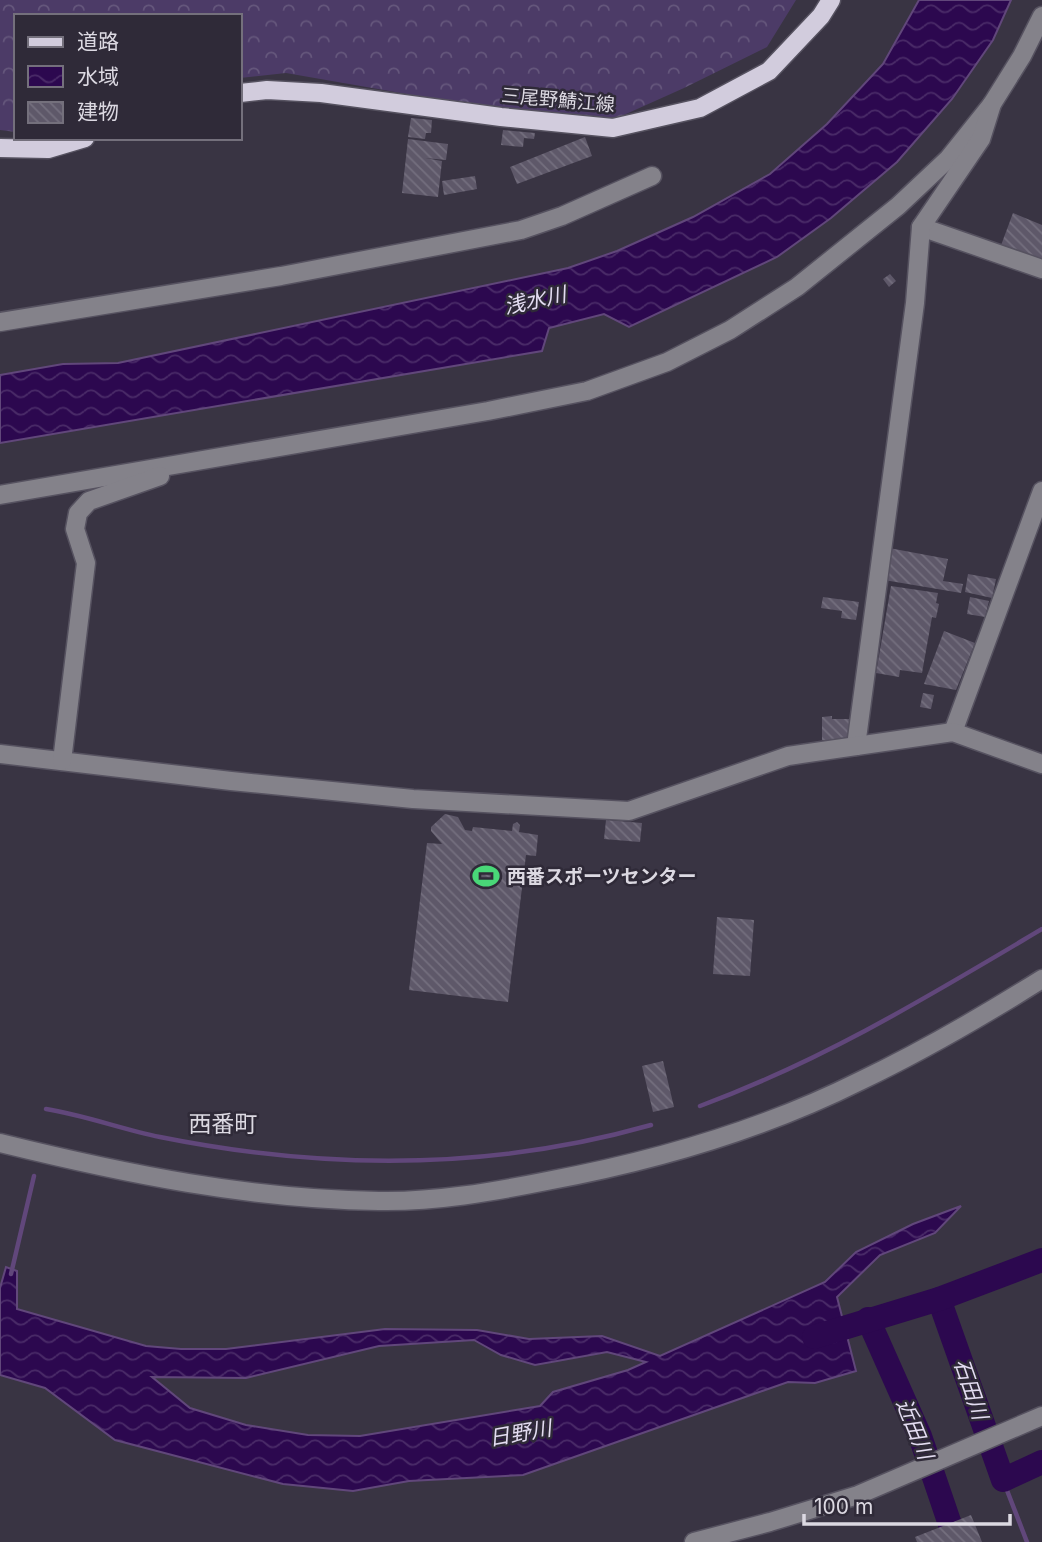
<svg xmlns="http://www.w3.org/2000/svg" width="1042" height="1542" font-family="Inter,'Noto Sans JP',sans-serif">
	<defs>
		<pattern id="forest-crowns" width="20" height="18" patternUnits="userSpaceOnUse" patternTransform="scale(1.75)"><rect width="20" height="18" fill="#4c3b67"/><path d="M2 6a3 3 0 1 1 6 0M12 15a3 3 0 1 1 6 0" fill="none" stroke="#65577c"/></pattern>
		<pattern id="water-waves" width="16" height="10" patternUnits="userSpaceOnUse" patternTransform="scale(1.75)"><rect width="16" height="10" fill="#2c084f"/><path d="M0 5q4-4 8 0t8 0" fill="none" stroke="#4a2b68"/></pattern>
		<pattern id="building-back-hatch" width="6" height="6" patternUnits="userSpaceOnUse" patternTransform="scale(1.75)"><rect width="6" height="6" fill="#5e5869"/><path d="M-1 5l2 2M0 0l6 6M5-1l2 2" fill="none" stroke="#746f7e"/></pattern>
	</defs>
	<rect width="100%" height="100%" fill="#393443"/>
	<path fill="url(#forest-crowns)" d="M0,0H796L767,47L684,88L597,127L286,73L240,78V16H16V132L0,130Z"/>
	<g fill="url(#water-waves)" stroke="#61477b" stroke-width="2" fill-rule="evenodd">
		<path d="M919,0H1011L993,40L952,99L897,162L831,218L777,257L629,327L604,314L549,328L542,351L0,443V375L63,364L118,363L568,268L617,251L693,217L770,174L827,124L883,64Z"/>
		<path d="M961,1206L935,1233L880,1255L837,1297L856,1371L815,1383L788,1382L523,1475L409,1481L353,1491L283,1484L115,1440L45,1388L0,1375V1288L6,1267L17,1271V1309L146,1346L181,1349H226L385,1329L477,1330L529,1339L602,1336L660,1356L825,1282L856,1252L913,1224ZM474,1340L501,1355L535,1365L607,1352L646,1362L628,1370L553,1392L540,1406L360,1436L308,1435L246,1425L190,1408L152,1377L246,1378L379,1346Z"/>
	</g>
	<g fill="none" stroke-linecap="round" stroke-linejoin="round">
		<g stroke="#61477b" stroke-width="4.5">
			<path d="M700,1106C824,1060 929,996 1042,929"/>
			<path d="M46,1109C84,1115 121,1129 160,1137C324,1170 489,1171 651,1125"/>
			<path d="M11,1274L34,1176"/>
			<path d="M1003,1480L1027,1542"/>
		</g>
		<g stroke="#2c084f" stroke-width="24">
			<path d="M939,1299L1003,1480L1042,1462"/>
			<path d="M868,1319L920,1436L956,1542"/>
			<path d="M814,1337L939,1299L1042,1260"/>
		</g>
	</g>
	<g fill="url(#building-back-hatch)">
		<path d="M411,118L432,120L431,133H426L425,139L408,137Z"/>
		<path d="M503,130L535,133L534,139L524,138L523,147L501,145Z"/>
		<path d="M585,137L592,156L517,184L510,167Z"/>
		<path d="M408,139L448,144L446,160L425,158L442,161L438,197L402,193Z"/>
		<path d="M475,176L477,189L444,195L442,181Z"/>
		<path d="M1013,213L1042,225V264L1000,248Z"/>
		<path d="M890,274L896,281L889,287L883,279Z"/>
		<path d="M889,548L948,559L943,581L963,584L961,593L884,580Z"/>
		<path d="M968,574L996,579L992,598L965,592Z"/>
		<path d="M891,586L938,593L936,603L939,604L936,618L932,617L922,673L900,670L899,677L876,673Z"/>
		<path d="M823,597L859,602L856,620L841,618L842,611L821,608Z"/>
		<path d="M970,597L989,601L985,617L967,614Z"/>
		<path d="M944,631L975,643L956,690L924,684Z"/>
		<path d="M923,693L934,695L931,709L920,707Z"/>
		<path d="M832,716V719H850V740H822V717Z"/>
		<path d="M445,814L458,817L465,830L472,831L473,827L512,831L513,824L517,822L520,825L519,832L538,835L536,856L526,855L508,1002L409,990L427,843L442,844L431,831V827Z"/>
		<path d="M606,820L642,823L640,842L604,839Z"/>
		<path d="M717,917L754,920L750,976L713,974Z"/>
		<path d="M663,1061L674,1107L653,1112L642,1066Z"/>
		<path d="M971,1515L982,1542H917L915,1537Z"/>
	</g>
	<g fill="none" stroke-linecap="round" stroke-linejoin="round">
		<g stroke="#565260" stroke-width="21">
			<g id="minor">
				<path d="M921,227L1042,269"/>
				<path d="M0,322L281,276L521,230L562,216L652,176"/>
				<path d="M0,495L488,411L587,391L667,362L730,330L797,287L898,206L948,159L992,104"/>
				<path d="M953,732L1042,491"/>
				<path d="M856,746L915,303L921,227L981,139L992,104L1022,56L1042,16"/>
				<path d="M0,754L231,781L413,799L629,811L788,756L953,732L1042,764"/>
				<path d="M62,761L86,563L75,529L78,513L89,501L160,476"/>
				<path d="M0,1143C126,1174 248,1199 379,1201C435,1202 492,1192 547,1181C655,1161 762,1130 860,1081C923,1051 983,1016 1042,979"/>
				<path d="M694,1542L770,1522L858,1495L1042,1416"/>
			</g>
		</g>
		<g stroke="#565260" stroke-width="21">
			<g id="major">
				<path d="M240,93L267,90L321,93L501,117L613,128L700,108L769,71L821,16L831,0"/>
				<path d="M0,148L48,149L85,138"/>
			</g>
		</g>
		<use href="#minor" stroke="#84828a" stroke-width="18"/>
		<use href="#major" stroke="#d2ccdd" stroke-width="18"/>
	</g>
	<defs>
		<g id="stadium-bare" transform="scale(2.1)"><path d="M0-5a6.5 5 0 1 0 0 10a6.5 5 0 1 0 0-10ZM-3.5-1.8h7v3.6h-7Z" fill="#49d778" stroke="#2f2a38" stroke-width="2.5" paint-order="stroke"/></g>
	</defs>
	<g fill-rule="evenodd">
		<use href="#stadium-bare" x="486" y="876"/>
	</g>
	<g text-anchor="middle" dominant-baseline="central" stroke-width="5" stroke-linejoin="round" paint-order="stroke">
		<g font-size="19" fill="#dcd9e2" stroke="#2f2a38">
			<text transform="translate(558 100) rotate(5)">三尾野鯖江線</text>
		</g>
		<g font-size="19" font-weight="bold" fill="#dcd9e2" stroke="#2f2a38" text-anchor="start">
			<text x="507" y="876">西番スポーツセンター</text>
		</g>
		<g font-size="21" font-style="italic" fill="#e4ddf2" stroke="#2f2a38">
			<text transform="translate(535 300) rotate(-12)">浅水川</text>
			<text transform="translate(971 1389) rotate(71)">石田川</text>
			<text transform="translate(915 1429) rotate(68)">近田川</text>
			<text transform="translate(520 1433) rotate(-10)">日野川</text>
		</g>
		<g font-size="23" fill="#dcd9e2" stroke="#2f2a38">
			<text x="223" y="1124">西番町</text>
		</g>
	</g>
	<rect x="14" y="14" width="228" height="126" fill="#2f2a38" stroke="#74707c" stroke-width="2"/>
	<rect x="28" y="37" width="35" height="10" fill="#d2ccdd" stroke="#74707c" stroke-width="2"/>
	<text x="77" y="49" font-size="21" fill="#dcd9e2">道路</text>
	<rect x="28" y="66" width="35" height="21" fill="url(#water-waves)" stroke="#74707c" stroke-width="2"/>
	<text x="77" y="84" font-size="21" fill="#dcd9e2">水域</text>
	<rect x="28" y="102" width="35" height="21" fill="url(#building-back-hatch)" stroke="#74707c" stroke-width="2"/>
	<text x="77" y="119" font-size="21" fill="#dcd9e2">建物</text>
	<path d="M804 1514v10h206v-10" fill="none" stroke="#dcd9e2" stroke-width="3.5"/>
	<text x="814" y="1514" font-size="21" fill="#dcd9e2" stroke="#2f2a38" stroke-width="5" paint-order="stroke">100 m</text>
</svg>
